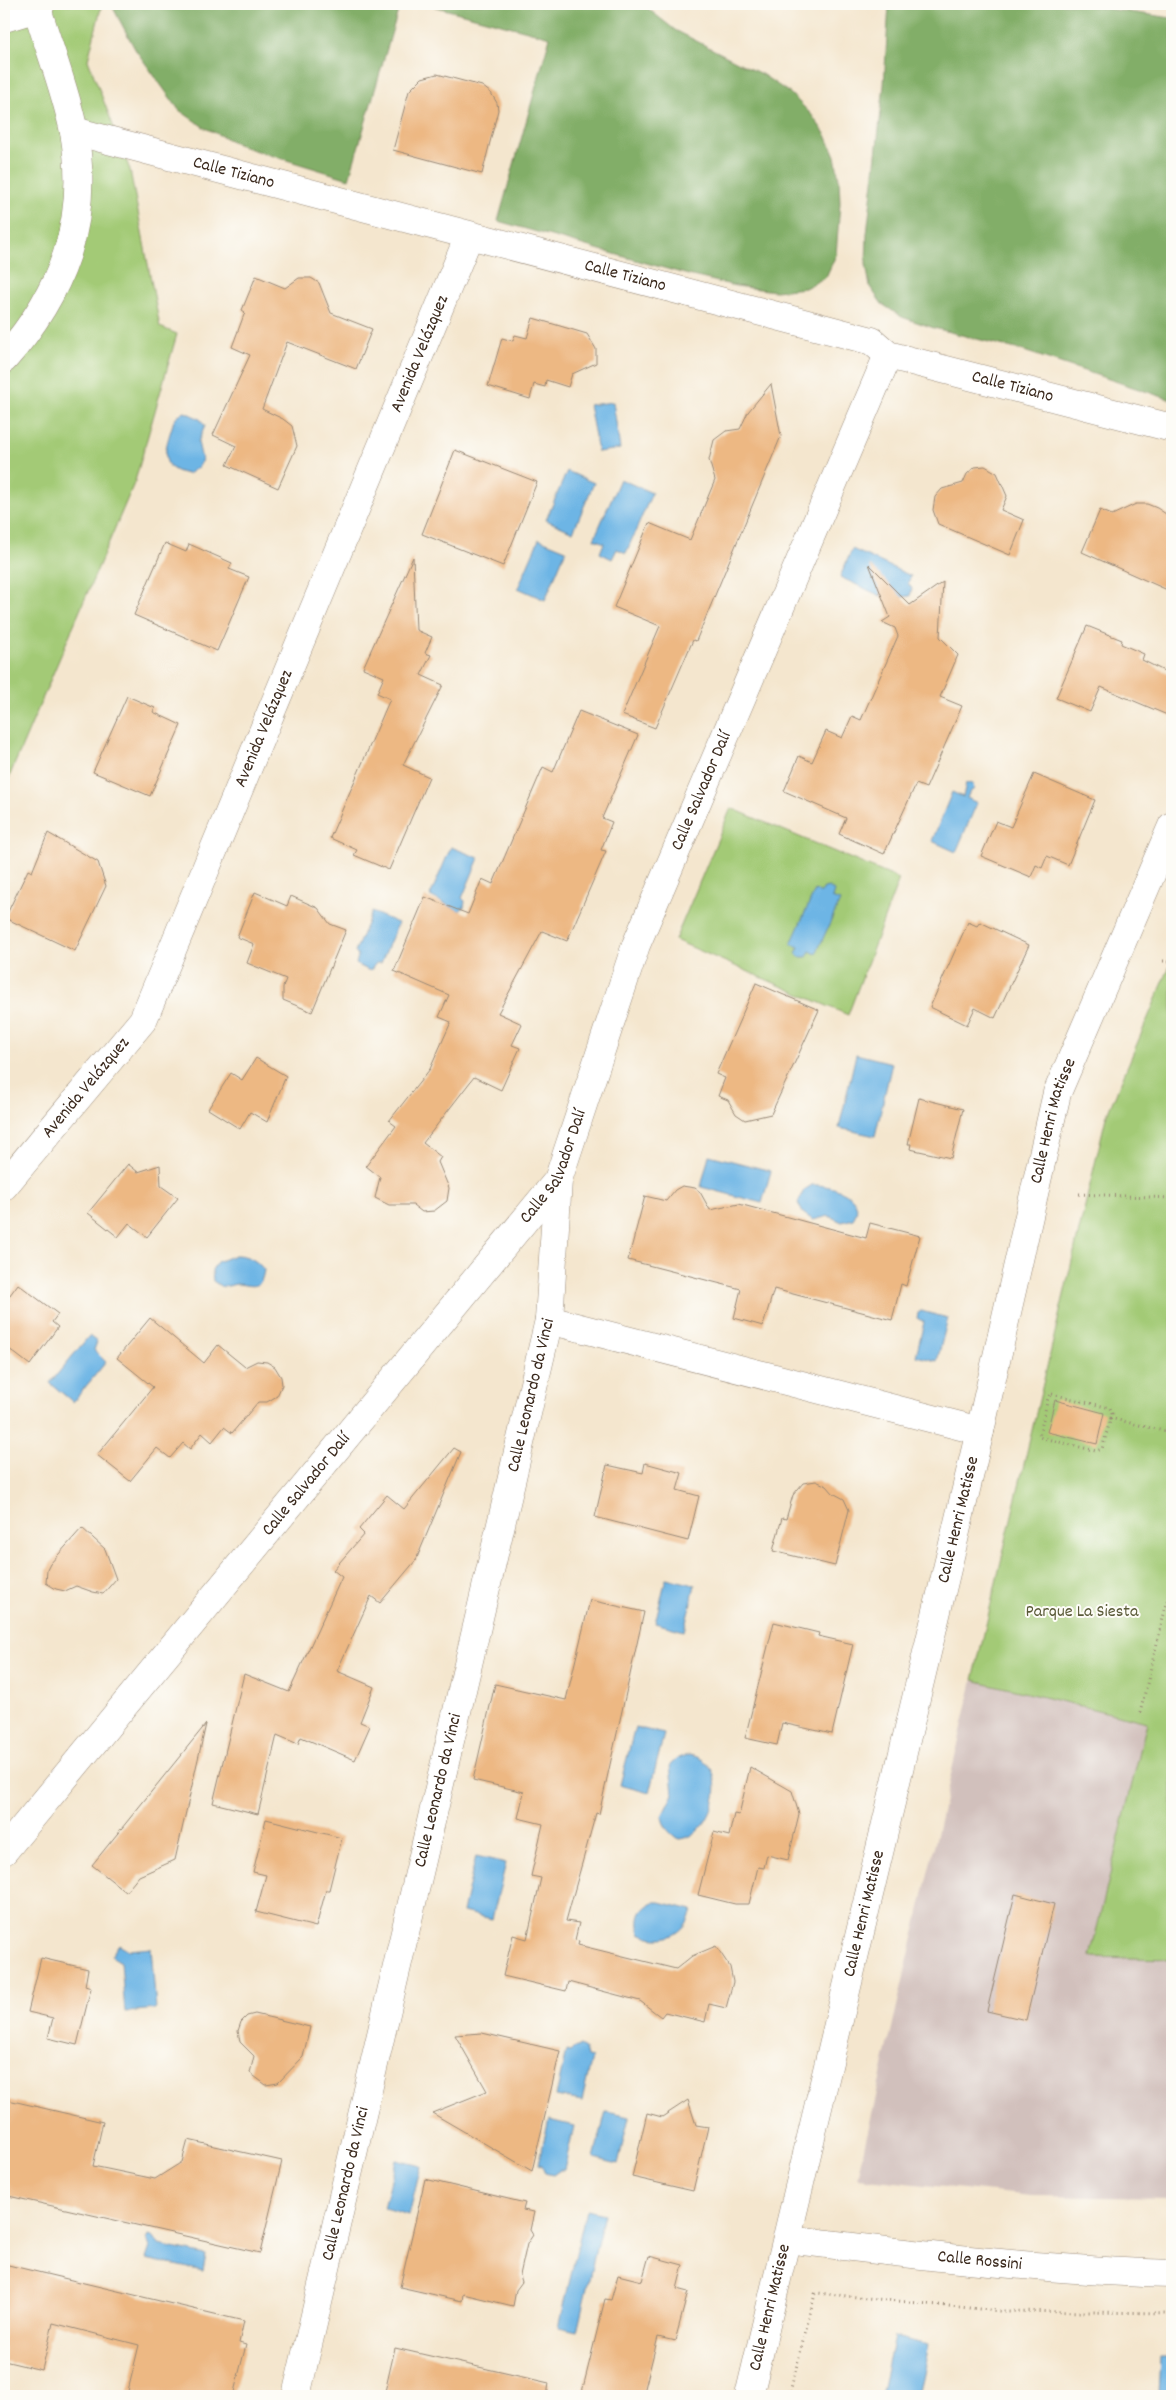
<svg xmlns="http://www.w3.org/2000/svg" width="1176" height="2400" font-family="Dekko,sans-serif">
	<rect width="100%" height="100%" fill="#fdfcf7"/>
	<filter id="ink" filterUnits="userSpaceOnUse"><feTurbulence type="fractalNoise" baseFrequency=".02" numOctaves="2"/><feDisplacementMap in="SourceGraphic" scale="10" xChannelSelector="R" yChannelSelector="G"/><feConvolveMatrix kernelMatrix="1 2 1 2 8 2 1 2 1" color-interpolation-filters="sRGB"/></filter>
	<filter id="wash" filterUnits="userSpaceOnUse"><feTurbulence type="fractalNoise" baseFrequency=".0096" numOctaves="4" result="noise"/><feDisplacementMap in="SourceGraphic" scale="20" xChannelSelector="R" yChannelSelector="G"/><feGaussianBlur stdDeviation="1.12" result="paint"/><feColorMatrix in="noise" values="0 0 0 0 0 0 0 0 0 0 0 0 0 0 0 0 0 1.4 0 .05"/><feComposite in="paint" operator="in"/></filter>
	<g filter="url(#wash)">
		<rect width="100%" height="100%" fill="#f4e6ce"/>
		<path fill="#d1c0bc" d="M973,1680L1147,1722L1090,1957L1172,1959V2198L1032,2196L857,2178Z"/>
		<g fill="#a3ca76" stroke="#6f7a4a">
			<path d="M4,4H102L88,60L130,170L160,327L177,334L135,481L4,789Z"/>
			<path d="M731,808L899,879L848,1015L675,940Z"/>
			<path d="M1172,961V1959L1090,1957L1147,1722L973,1680L1106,1117Z"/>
		</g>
		<g fill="#82ae67" stroke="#5e6c42">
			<path d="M111,4H400L349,179L244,147L205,128L179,110L135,49Z"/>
			<path d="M425,4H642L675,30L763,75L791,94L811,114L826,135L835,156L839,179L840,203L836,255L826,277L805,288L775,291L736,286L692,276L498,221L550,37Z"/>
			<path d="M889,4H1073L1172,18V400L1024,351L934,328L902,317L882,304L870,287L866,264L867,234L884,85Z"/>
		</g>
		<g fill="#6db5e5" stroke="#547082">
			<path d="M613,402L620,449L598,452L589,405Z"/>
			<path d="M185,412L200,419L205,426L198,442L202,460L198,467L188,474C153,469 168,443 174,420L178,415Z"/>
			<path d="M567,471L594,483L573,532L546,520Z"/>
			<path d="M620,479L652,493L626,553L617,549L612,559L600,553L604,543L594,539Z"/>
			<path d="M539,539L566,550L545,600L518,588Z"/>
			<path d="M852,549L911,576L908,583L912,589L910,596L901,597L898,604L840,577Z"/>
			<path d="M966,783L973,784L974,789L969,793L967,798L977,803L956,852L932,841L952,792L963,797Z"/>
			<path d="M451,847L479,858L462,898L465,901L464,907L459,911L430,896Z"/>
			<path d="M829,887L834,891L832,898L840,901L816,954L810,951L807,957H799L796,953L799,947L791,944L815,890L821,893L824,888Z"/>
			<path d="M372,912L398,923L381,963H376L370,971L356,964L358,956L355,952Z"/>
			<path d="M856,1054L892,1063L875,1136L839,1128Z"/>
			<path d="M709,1155L771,1171L762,1203L701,1187Z"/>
			<path d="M812,1185C830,1184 869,1196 853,1219L842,1222L829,1216L813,1220L803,1213L798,1203L804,1190Z"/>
			<path d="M235,1255C247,1255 257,1260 264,1270C261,1290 254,1286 238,1284C232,1284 228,1287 222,1287L213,1281L212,1270L217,1262Z"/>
			<path d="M921,1311L948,1318L937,1361L916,1356L924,1322L917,1318L918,1313Z"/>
			<path d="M89,1336L97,1342L94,1350L106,1362L73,1402L50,1383Z"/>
			<path d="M666,1578L695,1585L684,1631L655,1623Z"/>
			<path d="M635,1727L664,1734L649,1793L620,1785Z"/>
			<path d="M688,1755C736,1760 714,1837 680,1839C670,1835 663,1826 662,1816L673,1794L670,1765L678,1758Z"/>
			<path d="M476,1856L506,1863L492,1919L463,1912Z"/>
			<path d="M654,1902H660L692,1910C686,1935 662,1945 640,1933C637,1918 639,1909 654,1902Z"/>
			<path d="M119,1944L129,1950L151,1948L156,2009L125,2012L121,1962L111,1956Z"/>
			<path d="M580,2046L585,2049L587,2057L592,2058L582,2101L556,2096L566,2051L570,2052L574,2048Z"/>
			<path d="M606,2112L629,2117L618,2164L594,2158Z"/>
			<path d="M549,2120L574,2126L564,2170H560L553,2175L545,2173L542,2165L538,2164Z"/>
			<path d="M396,2160L421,2166L409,2215L384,2208Z"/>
			<path d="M586,2210L604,2214L577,2331L559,2327Z"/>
			<path d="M149,2235L154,2237L159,2245L206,2255L203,2271L146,2259L150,2247L146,2238Z"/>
			<path d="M894,2337L929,2345L918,2396H881Z"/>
			<path d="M1161,2357H1172V2396H1159Z"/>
		</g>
		<g id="blocks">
			<g fill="#edb883">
				<path d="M437,74L482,86L491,93L497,103L498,110L482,174L393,150L409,91L422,78Z"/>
				<path d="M256,276L285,288L299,278H311L319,283L331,313L372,329L356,369L287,342L262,409L283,419L292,426L297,446L278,488L227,465L236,446L213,435L250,355L232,347L245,312L242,310Z"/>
				<path d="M533,318L587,334L596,349V363L572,374L568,387L546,380L545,387L534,384L530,399L488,386L502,338L513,341L515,335L527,338Z"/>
				<path d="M771,384L781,436L696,641L693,640L655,728L622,715L660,626L614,607L649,523L690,540L715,480L709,460L714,440L726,431L740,429L748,412Z"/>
				<path d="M455,450L537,482L503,566L422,534Z"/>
				<path d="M985,466L997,473L1007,496L1001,510L1024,520L1010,555L938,524L933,510L935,497L942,489L963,483L967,474L975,467Z"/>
				<path d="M1136,504H1147L1157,508L1172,518V592L1082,552L1100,510L1112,515Z"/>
				<path d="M165,543L186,552L189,544L232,563L229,569L249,577L217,651L134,615Z"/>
				<path d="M413,557L416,630L432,637L425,653L431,655L421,675L443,685L403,765L429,777L389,870L354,855L357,850L330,838L390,699L377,693L384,677L363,668Z"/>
				<path d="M869,564L910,605L943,582L940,637L958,655L940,697L962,706L926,788L916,784L884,854L839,834L846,818L784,791L799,756L812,762L826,731L842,738L852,716L861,720L898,636L895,628L882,622L890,617Z"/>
				<path d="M1087,626L1122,640L1121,644L1144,654L1142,660L1172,675V717L1101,687L1090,712L1056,698Z"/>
				<path d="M127,696L155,708L153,712L181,725L150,796L93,772Z"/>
				<path d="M579,711L638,735L602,818L612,822L601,850L606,851L567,941L542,931L498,1013L522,1024L512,1045L520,1048L501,1090L474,1077L423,1143L441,1157L438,1162L449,1188L447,1201L434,1211L422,1212L413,1205H389L375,1198L380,1177L366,1166L396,1126L389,1121L430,1069L451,1022L439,1017L449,995L394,971L425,897L468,914L482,879L493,884L543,767L553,772Z"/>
				<path d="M1034,774L1095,800L1068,865L1047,856L1042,868L1036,865L1031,877L981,856L996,821L1011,827Z"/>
				<path d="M48,833L98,862L106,886L75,951L5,918L28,870L32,872Z"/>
				<path d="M255,892L287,906L291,896L318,908L330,924L346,930L312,1012L283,1000V987L286,979L247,963L254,944L237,937Z"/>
				<path d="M968,922L977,926L980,922L1029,945L995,1018L975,1008L967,1025L930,1007Z"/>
				<path d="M756,983L819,1010L771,1114L745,1120L736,1114L728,1100L718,1096L725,1078L716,1074Z"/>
				<path d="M256,1058L286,1076L267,1122L250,1112L240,1129L208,1109L231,1073L242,1080Z"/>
				<path d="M919,1098L963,1109L951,1158L910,1149L911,1144H908Z"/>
				<path d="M128,1164L138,1172L160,1165L161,1186L178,1198L147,1237L129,1223L118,1237L88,1213Z"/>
				<path d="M682,1186L695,1188L700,1192L710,1210L739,1204L866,1238L870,1223L920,1236L906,1286L901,1284L892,1320L774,1289L763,1326L734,1318L741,1289L628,1260L645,1196L666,1201L675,1190Z"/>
				<path d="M18,1284L58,1314L52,1322L58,1327L30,1365L4,1345V1303Z"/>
				<path d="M150,1318L204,1363L218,1345L245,1367L257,1361L267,1362L275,1367L281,1377L282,1385L277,1396L267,1402H258L232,1433L224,1427L212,1442L202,1433L190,1449L183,1443L170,1458L157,1448L130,1481L97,1455L153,1387L117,1358Z"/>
				<path d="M1055,1400L1104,1413L1097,1444L1047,1432Z"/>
				<path d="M454,1448L461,1452L416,1560L380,1603L371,1596L337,1671L374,1687L360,1722L370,1726L355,1760L301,1737L298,1744L277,1735L258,1814L213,1803L244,1674L289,1692L342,1577L333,1570L364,1534L359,1529L387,1495L404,1509Z"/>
				<path d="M645,1463L682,1473L677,1490L699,1496L688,1541L595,1517L607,1465L643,1473Z"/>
				<path d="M816,1481L827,1486L833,1493L844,1499L849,1510L835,1566L773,1551L782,1518L786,1519L793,1495L803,1483Z"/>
				<path d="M82,1528L105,1549L116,1579L103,1594L93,1592L76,1586L65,1591L56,1589L46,1583L47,1570L50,1564Z"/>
				<path d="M590,1600L644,1612L599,1814L596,1813L566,1921L579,1923L575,1940L579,1941L578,1945L676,1969L692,1956L716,1946L730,1967L733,1982L726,2008L709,2004L705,2022L665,2012L661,2017L640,2001L568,1982L566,1991L503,1976L513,1935L527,1939L541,1878L531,1876L543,1824L518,1818L524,1792L473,1780L495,1684L566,1700Z"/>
				<path d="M774,1622L819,1633L818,1636L853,1644L832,1734L782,1723L777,1745L745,1738Z"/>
				<path d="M206,1724L175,1860L139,1876L126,1892L92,1865Z"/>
				<path d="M750,1767L792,1791L799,1814L788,1860L767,1855L764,1868L758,1867L749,1904H735L698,1895L714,1832L729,1836L734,1814L739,1815Z"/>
				<path d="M266,1819L342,1838L329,1890H326L316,1927L256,1912L266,1875L253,1872Z"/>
				<path d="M1015,1894L1054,1904L1026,2020L987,2011Z"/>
				<path d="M41,1958L88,1969L85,1986L91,1988L77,2045L48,2038L53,2018L28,2012Z"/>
				<path d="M255,2014L310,2027L303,2057L278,2083L266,2085L250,2073L254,2056L240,2042L238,2031L241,2022L247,2016Z"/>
				<path d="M482,2033L560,2051L532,2171L432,2113L487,2091L455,2035Z"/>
				<path d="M4,2099L103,2122L93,2166L155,2179L182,2162L188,2140L282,2161L260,2253L4,2195Z"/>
				<path d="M688,2100L696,2125L708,2127L693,2191L632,2177L647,2113L662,2117Z"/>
				<path d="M425,2179L525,2203L523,2210L534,2212L530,2230L533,2235L527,2244L520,2275L522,2282L516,2290L513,2306L463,2294L462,2301L400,2287Z"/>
				<path d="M649,2256L683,2265L677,2289L688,2292L675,2341L658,2337L643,2396H581L605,2299L611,2300L618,2275L642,2281Z"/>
				<path d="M4,2264L244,2321L239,2343L246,2345L233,2396H150L128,2391L139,2345L53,2323L42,2370L4,2361Z"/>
				<path d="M395,2348L549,2383L547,2396H384Z"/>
			</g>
		</g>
	</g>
	<g filter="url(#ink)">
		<use href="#blocks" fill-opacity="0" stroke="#988876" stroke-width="1"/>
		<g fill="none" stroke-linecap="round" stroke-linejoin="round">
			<g stroke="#988876" stroke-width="29">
				<g id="street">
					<path d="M4,18L37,8L41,4"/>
					<path id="s1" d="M74,131L872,341L888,355L1172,428"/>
					<path d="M4,359C62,294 90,221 74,132C66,91 49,49 37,8"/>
					<path id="s2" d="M4,1186L143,1020L469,236"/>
					<path d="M549,1320L980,1431"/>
					<path id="s3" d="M4,1851L558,1180L636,945L888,355"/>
					<path id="s4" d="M787,2239C915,2255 1043,2270 1172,2274"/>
					<path id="s5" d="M296,2396L549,1320L558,1180"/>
					<path id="s6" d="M749,2396L980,1431L1057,1093L1172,826"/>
				</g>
			</g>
			<g stroke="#988876" stroke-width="3" stroke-dasharray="1 4" stroke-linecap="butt">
				<path d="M1163,961H1172"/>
				<path d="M1079,1194L1172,1198"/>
				<path d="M1052,1394L1110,1408L1112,1414L1102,1449L1096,1451L1039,1437L1048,1398Z"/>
				<path d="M1110,1418L1172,1433"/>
				<path d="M1140,1713L1172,1581"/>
				<path d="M789,2396L815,2294L817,2293L999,2311L1172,2313"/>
			</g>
			<use href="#street" stroke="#fff" stroke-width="28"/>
		</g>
	</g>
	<g text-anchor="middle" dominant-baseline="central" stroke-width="4" stroke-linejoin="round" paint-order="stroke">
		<g font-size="18" fill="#3b2a1e" stroke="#fdfcf7">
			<text stroke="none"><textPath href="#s1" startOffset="165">Calle Tiziano</textPath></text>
			<text stroke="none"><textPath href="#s1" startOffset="570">Calle Tiziano</textPath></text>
			<text stroke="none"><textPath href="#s2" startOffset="938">Avenida Velázquez</textPath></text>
			<text stroke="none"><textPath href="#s1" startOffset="975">Calle Tiziano</textPath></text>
			<text stroke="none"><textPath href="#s2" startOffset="532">Avenida Velázquez</textPath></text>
			<text stroke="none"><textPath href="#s3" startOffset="1285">Calle Salvador Dalí</textPath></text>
			<text stroke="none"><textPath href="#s2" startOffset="128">Avenida Velázquez</textPath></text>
			<text stroke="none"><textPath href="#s6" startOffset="1311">Calle Henri Matisse</textPath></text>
			<text stroke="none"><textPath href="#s3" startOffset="880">Calle Salvador Dalí</textPath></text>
			<text stroke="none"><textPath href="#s5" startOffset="1028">Calle Leonardo da Vinci</textPath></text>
			<text stroke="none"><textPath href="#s3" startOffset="475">Calle Salvador Dalí</textPath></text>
			<text stroke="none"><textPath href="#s6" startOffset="901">Calle Henri Matisse</textPath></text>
			<text stroke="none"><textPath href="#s5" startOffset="622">Calle Leonardo da Vinci</textPath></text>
			<text stroke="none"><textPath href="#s6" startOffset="496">Calle Henri Matisse</textPath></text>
			<text stroke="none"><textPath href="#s5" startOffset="218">Calle Leonardo da Vinci</textPath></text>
			<text stroke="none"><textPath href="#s4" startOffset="194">Calle Rossini</textPath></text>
			<text stroke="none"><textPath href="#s6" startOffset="91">Calle Henri Matisse</textPath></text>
		</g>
		<g font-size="18" fill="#5a5a38" stroke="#fdfcf7">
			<text x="1082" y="1612">Parque La Siesta</text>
		</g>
	</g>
	<rect width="1176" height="2400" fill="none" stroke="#fdfcf7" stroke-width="20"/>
</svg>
